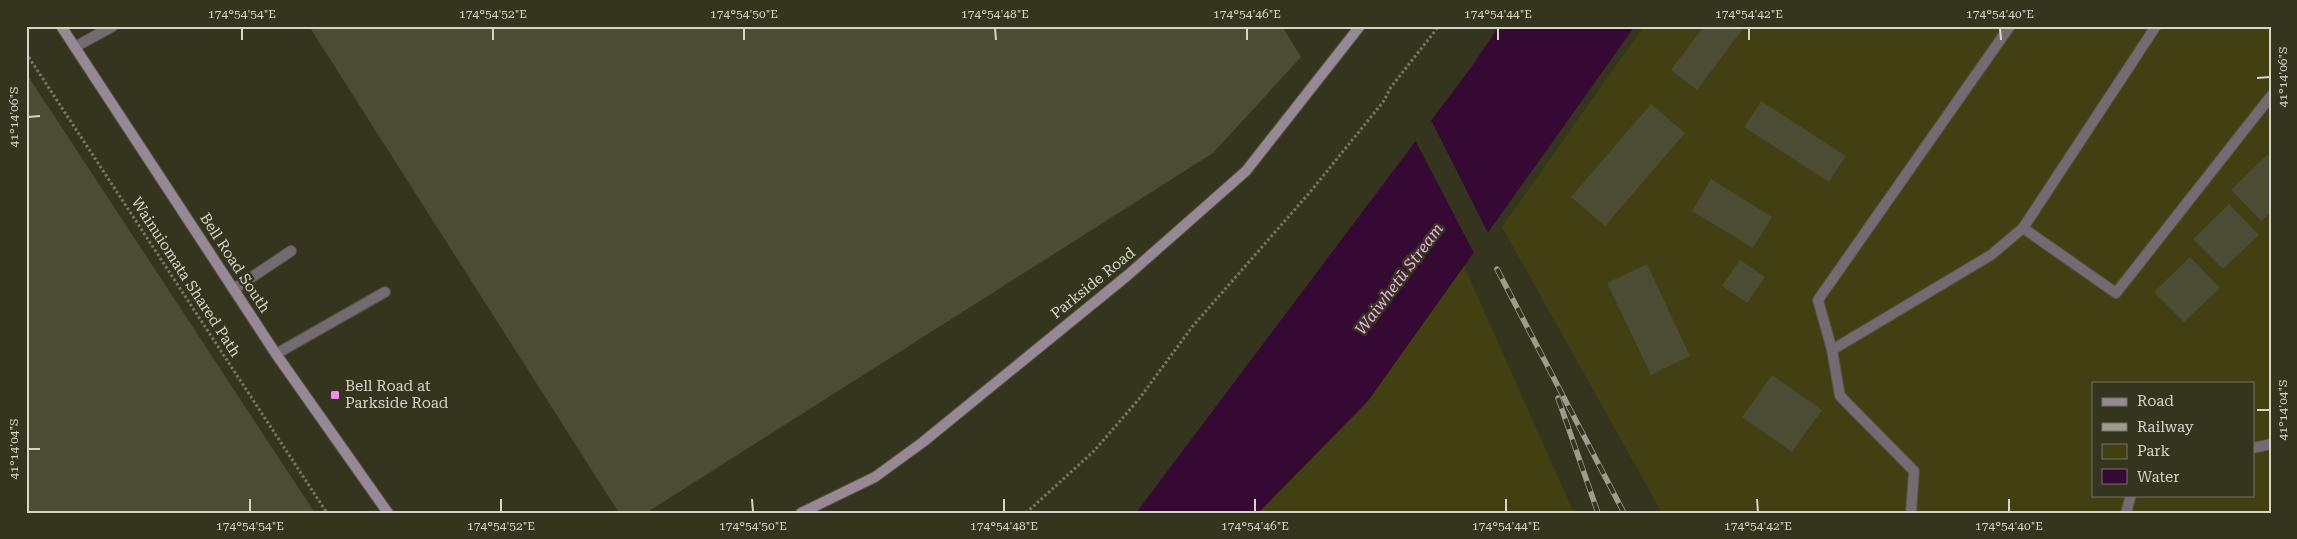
<svg xmlns="http://www.w3.org/2000/svg" width="2297" height="539" font-family="'Roboto Serif',serif">
	<rect width="100%" height="100%" fill="#35341e"/>
	<g fill="#423f12" fill-rule="evenodd">
		<path d="M1644,26H2271V513H1662L1502,227ZM2093,383H2253V495H2093Z"/>
		<path d="M1464,266L1574,513H1258L1368,401Z"/>
	</g>
	<path fill="#360935" d="M1499,26H1635L1368,401L1258,513H1136L1472,66Z"/>
	<path fill="#35341e" d="M1430,118L1489,235L1475,255L1414,138Z"/>
	<g fill="#4c4b34">
		<path d="M309,26H1282L1301,57L1213,153L646,513H619Z"/>
		<path d="M1704,26H1745L1697,90L1671,70Z"/>
		<path d="M26,73L315,513H26Z"/>
		<path d="M1761,101L1846,156L1829,182L1744,127Z"/>
		<path d="M1651,104L1685,133L1605,226L1571,197Z"/>
		<path d="M2267,155L2271,159V212L2261,221L2231,190Z"/>
		<path d="M1711,179L1772,217L1753,248L1692,211Z"/>
		<path d="M2229,204L2259,235L2223,269L2193,239Z"/>
		<path d="M2190,257L2220,288L2184,322L2154,292Z"/>
		<path d="M1740,260L1765,277L1747,303L1722,286Z"/>
		<path d="M1647,264L1690,356L1651,375L1607,283Z"/>
		<path d="M1772,375L1822,410L1792,452L1742,417Z"/>
	</g>
	<g fill="none" stroke-linecap="round" stroke-linejoin="round">
		<g stroke="#52513d" stroke-width="12">
			<g id="lane">
				<path d="M75,47L113,26"/>
				<path d="M2023,228L2116,293L2271,96"/>
				<path d="M234,289L291,251"/>
				<path d="M1832,350L1991,255L2023,228L2156,26"/>
				<path d="M276,354L385,292"/>
				<path d="M2253,448L2271,444"/>
				<path d="M1911,513L1914,471L1840,396L1832,350L1818,300L2010,26"/>
				<path d="M2126,513L2131,495"/>
			</g>
		</g>
		<g stroke="#52513d" stroke-width="12">
			<g id="secondary">
				<path d="M61,26L276,354L388,513"/>
				<path d="M801,513L875,477L923,442L1128,275L1246,171L1360,26"/>
			</g>
		</g>
		<g stroke="#787765" stroke-width="3" stroke-dasharray="2.5 2.5" stroke-linecap="butt">
			<path d="M26,53L327,513"/>
			<path d="M1026,513L1094,451L1139,399L1192,327L1311,191L1383,102L1391,87L1439,26"/>
		</g>
		<use href="#lane" stroke="#736a72" stroke-width="10"/>
		<use href="#secondary" stroke="#968895" stroke-width="10"/>
		<g stroke="#9e9d8d" stroke-width="5.5">
			<g id="rail">
				<path d="M1497,269L1624,513"/>
				<path d="M1558,398L1598,513"/>
			</g>
		</g>
		<use href="#rail" stroke="#35341e" stroke-width="4" stroke-dasharray="11" stroke-linecap="butt"/>
	</g>
	<path fill="none" stroke="#d6d5c8" stroke-width="2" d="M242,28V40M493,28V40M744,28V40M995,28L996,40M1247,28V40M1498,28V40M1749,28V40M2000,28L2001,40M2257,78L2270,77M28,117L40,116M2257,410H2270M28,449H40M250,499V512M501,499V512M752,499L753,512M1004,499V512M1255,499V512M1506,499V512M1757,499L1758,512M2009,499V512"/>
	<rect fill="#f489f0" stroke="#35341e" stroke-width="2" x="330" y="390" width="10" height="10" rx="2.5"/>
	<g text-anchor="middle" dominant-baseline="central" stroke-width="5" stroke-linejoin="round" paint-order="stroke">
		<g font-size="15" fill="#d6d5c8" stroke="#35341e">
			<text transform="translate(235 263) rotate(57)">Bell Road South</text>
			<text transform="translate(186 277) rotate(57)">Wainuiomata Shared Path</text>
			<text transform="translate(1093 283) rotate(-39)">Parkside Road</text>
		</g>
		<g font-size="15" fill="#d6d5c8" stroke="#35341e" text-anchor="start">
			<text x="345" y="386">Bell Road at<tspan x="345" dy="17">Parkside Road</tspan></text>
		</g>
		<g font-size="16" font-style="italic" fill="#f4acf1" stroke="#35341e">
			<text transform="translate(1399 279) rotate(-53)">Waiwhetū Stream</text>
		</g>
	</g>
	<rect width="2297" height="539" fill="none" stroke="#35341e" stroke-width="55"/>
	<rect x="2092" y="382" width="162" height="115" fill="#35341e" stroke="#757462"/>
	<rect x="2102" y="398" width="25" height="8" fill="#968895" stroke="#757462"/>
	<text x="2137" y="406" font-size="15" fill="#d6d5c8">Road</text>
	<rect x="2102" y="423" width="25" height="8" fill="#9e9d8d" stroke="#757462"/>
	<text x="2137" y="432" font-size="15" fill="#d6d5c8">Railway</text>
	<rect x="2102" y="444" width="25" height="15" fill="#423f12" stroke="#757462"/>
	<text x="2137" y="456" font-size="15" fill="#d6d5c8">Park</text>
	<rect x="2102" y="469" width="25" height="15" fill="#360935" stroke="#757462"/>
	<text x="2137" y="482" font-size="15" fill="#d6d5c8">Water</text>
	<rect x="28" y="28" width="2242" height="484" fill="none" stroke="#d6d5c8" stroke-width="2"/>
	<g font-size="12" text-anchor="middle" fill="#d6d5c8">
		<text x="242" y="18">174°54'54"E</text>
		<text x="493" y="18">174°54'52"E</text>
		<text x="744" y="18">174°54'50"E</text>
		<text x="995" y="18">174°54'48"E</text>
		<text x="1247" y="18">174°54'46"E</text>
		<text x="1498" y="18">174°54'44"E</text>
		<text x="1749" y="18">174°54'42"E</text>
		<text x="2000" y="18">174°54'40"E</text>
		<text transform="translate(2283 77) rotate(-90)" y="4">41°14'06"S</text>
		<text transform="translate(14 117) rotate(-90)" y="4">41°14'06"S</text>
		<text transform="translate(2283 410) rotate(-90)" y="4">41°14'04"S</text>
		<text transform="translate(14 449) rotate(-90)" y="4">41°14'04"S</text>
		<text x="250" y="530">174°54'54"E</text>
		<text x="501" y="530">174°54'52"E</text>
		<text x="753" y="530">174°54'50"E</text>
		<text x="1004" y="530">174°54'48"E</text>
		<text x="1255" y="530">174°54'46"E</text>
		<text x="1506" y="530">174°54'44"E</text>
		<text x="1758" y="530">174°54'42"E</text>
		<text x="2009" y="530">174°54'40"E</text>
	</g>
</svg>
